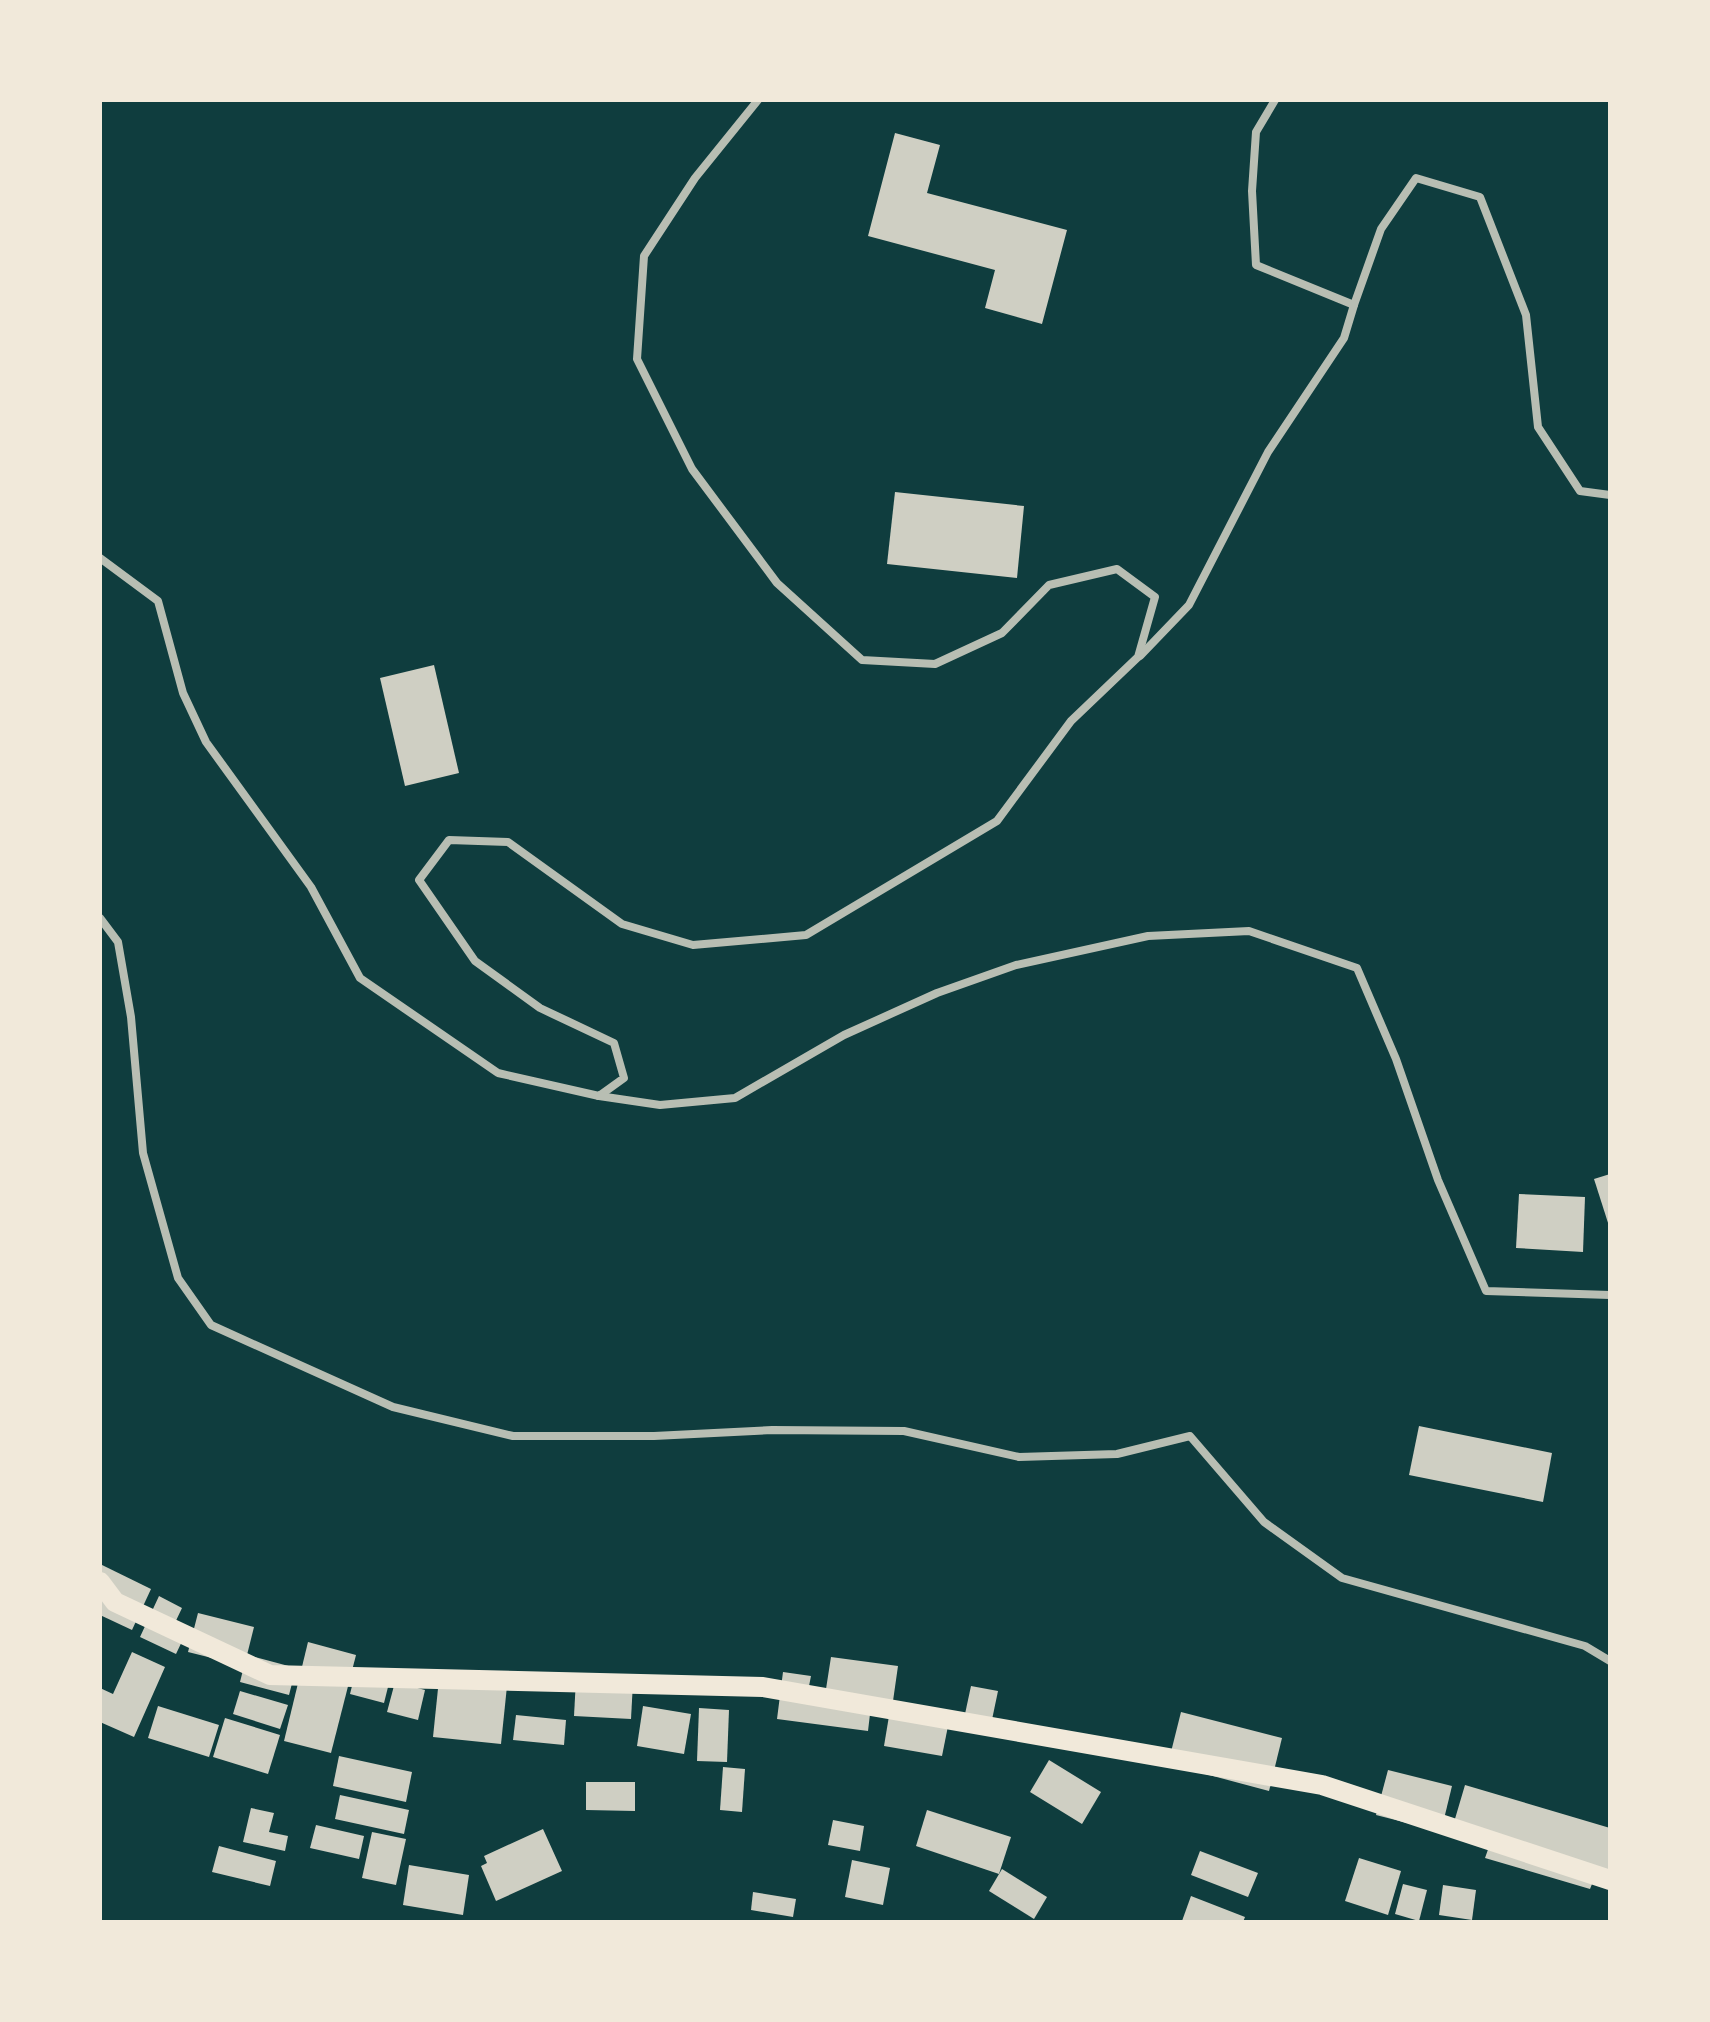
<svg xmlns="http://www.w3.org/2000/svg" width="1710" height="2022" font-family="Rubik,sans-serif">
	<rect width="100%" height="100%" fill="#0f3d3e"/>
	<g fill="#cfcfc3">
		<path d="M895,133L940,145L927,193L1067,230L1042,324L985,308L995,270L868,236Z"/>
		<path d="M895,492L1024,506L1017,578L887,564Z"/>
		<path d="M434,665L459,773L405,786L380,678Z"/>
		<path d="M1610,1174V1226H1609L1594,1179Z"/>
		<path d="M1519,1194L1585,1197L1583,1252L1516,1248Z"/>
		<path d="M1419,1426L1552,1453L1543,1502L1409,1475Z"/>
		<path d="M100,1564L151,1589L132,1630L100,1615Z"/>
		<path d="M159,1596L182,1608L172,1629L185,1635L176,1654L140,1637Z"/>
		<path d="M198,1613L254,1627L247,1655L296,1668L289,1695L240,1682L244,1666L188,1652Z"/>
		<path d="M308,1642L356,1655L331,1753L284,1741Z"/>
		<path d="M132,1652L165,1667L134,1737L100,1722V1688L113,1694Z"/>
		<path d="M831,1657L898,1666L893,1701L872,1697L868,1731L777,1719L783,1672L811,1676L809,1686L826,1689Z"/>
		<path d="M356,1670L390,1679L384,1703L350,1694Z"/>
		<path d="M439,1679L507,1686L501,1744L433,1737Z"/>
		<path d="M576,1679L633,1682L631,1719L574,1716Z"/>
		<path d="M395,1682L425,1690L418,1720L387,1712Z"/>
		<path d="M971,1686L998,1691L989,1734L962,1728Z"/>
		<path d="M240,1691L288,1705L280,1729L233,1714Z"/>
		<path d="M158,1706L219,1725L209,1757L148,1738Z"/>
		<path d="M643,1706L691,1714L684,1754L637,1746Z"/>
		<path d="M699,1708L729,1710L727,1762L697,1761Z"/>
		<path d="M890,1710L949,1721L942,1756L884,1746Z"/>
		<path d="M1181,1712L1282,1738L1269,1791L1168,1764Z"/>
		<path d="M516,1715L566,1720L564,1745L513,1740Z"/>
		<path d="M225,1718L280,1735L268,1774L213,1757Z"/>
		<path d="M339,1756L412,1772L406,1802L333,1786Z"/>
		<path d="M1049,1760L1101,1792L1082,1824L1030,1792Z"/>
		<path d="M723,1767L745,1769L742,1812L720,1810Z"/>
		<path d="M1388,1770L1452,1786L1444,1819L1419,1826L1376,1815Z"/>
		<path d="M586,1782H635V1811L586,1810Z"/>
		<path d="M1465,1785L1610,1828V1884L1594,1879L1590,1889L1485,1858L1491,1841L1452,1829Z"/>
		<path d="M340,1795L409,1810L404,1834L335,1819Z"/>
		<path d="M251,1808L274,1813L269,1832L288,1836L285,1851L243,1842Z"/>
		<path d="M927,1810L1011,1837L999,1874L916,1846Z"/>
		<path d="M833,1820L864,1826L860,1851L828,1845Z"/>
		<path d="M316,1825L364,1836L359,1859L310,1848Z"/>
		<path d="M543,1829L562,1871L496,1901L481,1866L487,1863L484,1856Z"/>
		<path d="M372,1832L406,1839L396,1885L362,1878Z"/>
		<path d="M219,1846L276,1861L270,1886L212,1872Z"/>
		<path d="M1200,1851L1258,1873L1248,1897L1191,1875Z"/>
		<path d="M1359,1858L1401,1871L1388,1915L1345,1901Z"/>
		<path d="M852,1860L890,1868L883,1905L845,1897Z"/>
		<path d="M409,1865L469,1875L463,1915L403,1905Z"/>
		<path d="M1002,1869L1047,1897L1034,1919L989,1891Z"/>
		<path d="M1403,1884L1427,1890L1419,1921L1395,1914Z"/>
		<path d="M1443,1885L1476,1890L1472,1920L1439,1915Z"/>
		<path d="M753,1892L796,1899L793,1917L751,1910Z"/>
		<path d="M1191,1896L1245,1917L1243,1922L1182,1921Z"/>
	</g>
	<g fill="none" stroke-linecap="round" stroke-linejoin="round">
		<g stroke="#b8beb3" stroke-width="8">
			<path d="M1354,305L1381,229L1416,178L1480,197L1526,315L1538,427L1580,491L1610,495"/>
			<path d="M100,558L158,601L183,693L206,742L311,887L360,978L498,1073L599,1096L624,1078L614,1043L540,1008L475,961L419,880L449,840L508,842L622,924L693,945L806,935L997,821L1071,721L1138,657L1155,597L1117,569L1049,585L1002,633L935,664L862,660L777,583L692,469L637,359L644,256L695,178L758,100"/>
			<path d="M1140,656L1189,605L1268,452L1344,338L1354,305L1256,265L1252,191L1256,132L1275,100"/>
			<path d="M100,918L118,942L131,1017L143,1153L178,1278L211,1325L393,1407L513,1436H654L772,1430L904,1431L1019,1457L1117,1454L1190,1436L1264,1522L1342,1578L1585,1646L1610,1661"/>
			<path d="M599,1096L660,1105L735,1098L844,1035L937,993L1016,965L1148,936L1249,931L1357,968L1396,1059L1438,1180L1486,1291L1610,1295"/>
		</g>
		<path stroke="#f1e9da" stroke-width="20" d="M100,1582L115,1602L270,1675L763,1687L1322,1785L1610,1880"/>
	</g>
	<rect width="1710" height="2022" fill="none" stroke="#f1e9da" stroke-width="204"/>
</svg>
